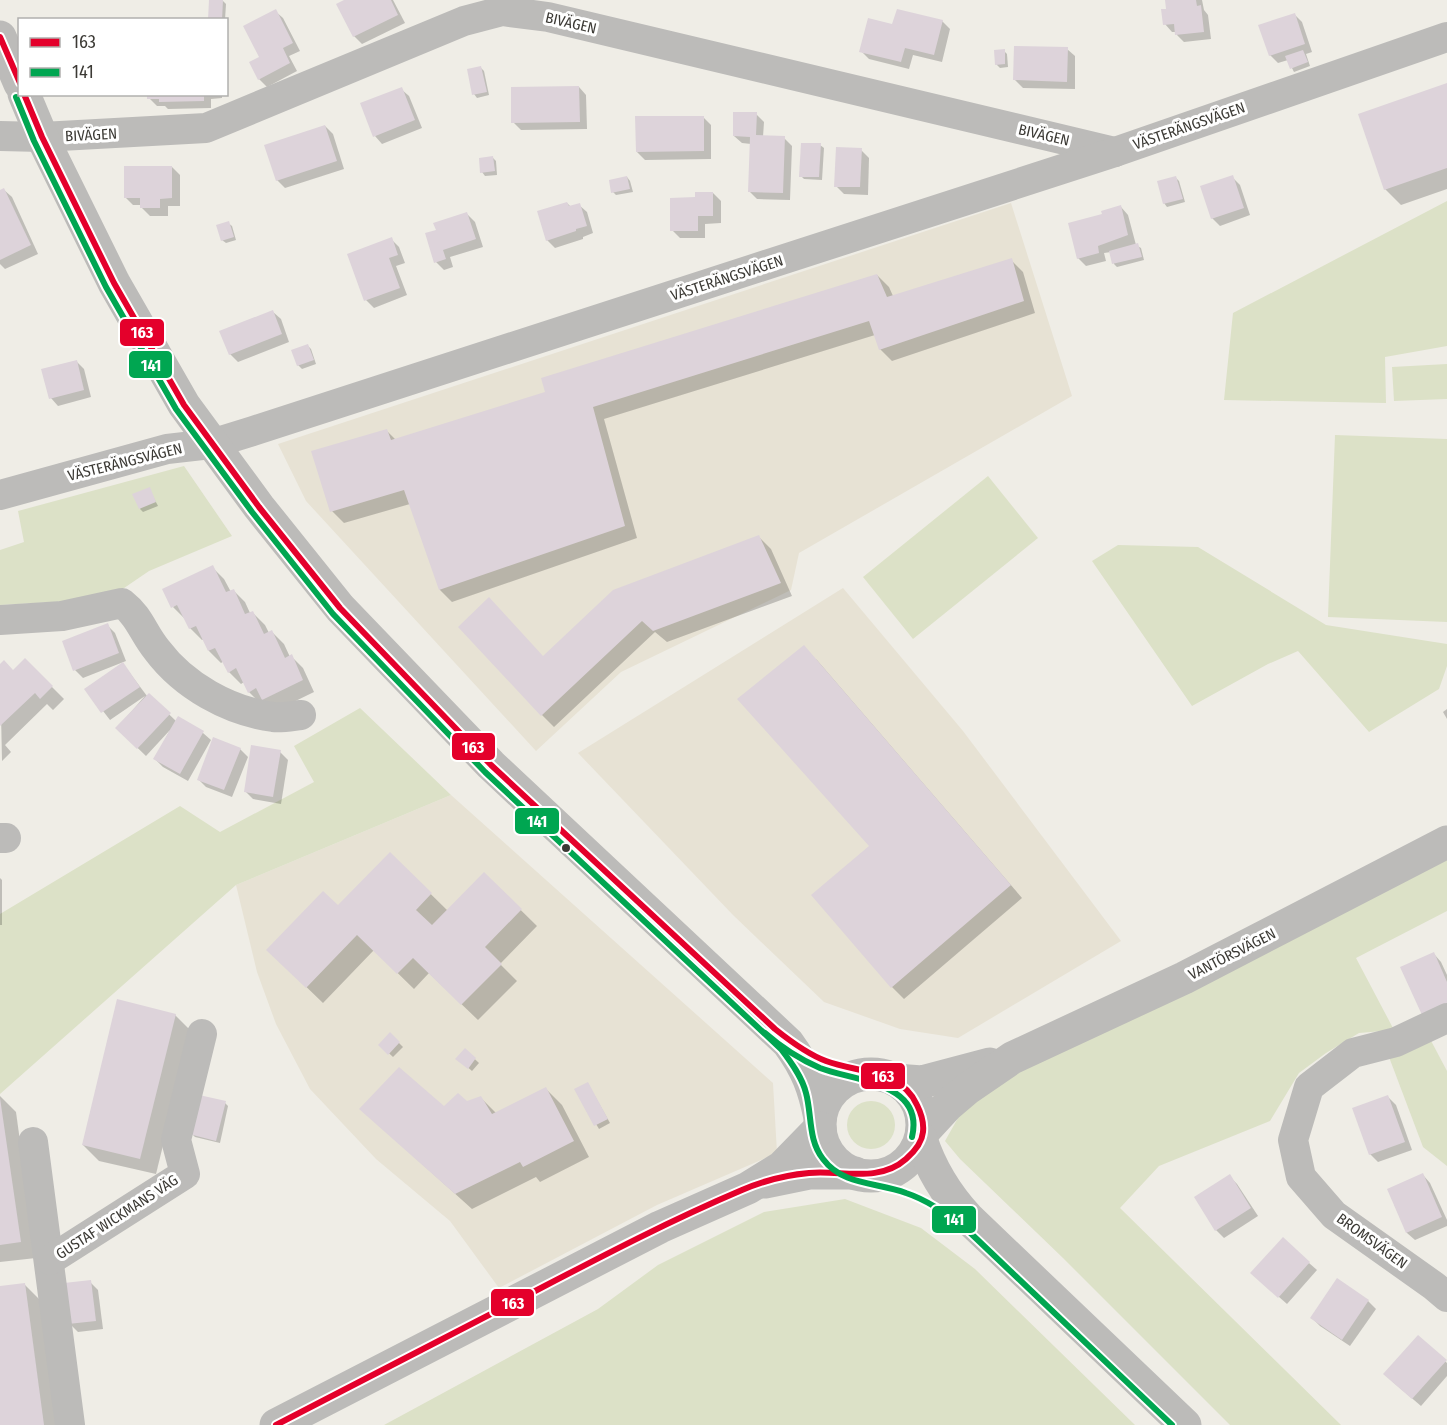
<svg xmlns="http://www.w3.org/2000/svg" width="1447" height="1425" font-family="'Fira Sans Condensed',sans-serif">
	<rect width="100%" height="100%" fill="#efede6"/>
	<g fill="#e7e2d4">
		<path d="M1011,203L1072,396L799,553L791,590L621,672L536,751L306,501L278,444Z"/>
		<path d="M843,588L963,731L1121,941L958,1038L900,1029L824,1002L733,915L578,753Z"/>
		<path d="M451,795L773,1083L777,1153L657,1205L499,1288L450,1221L376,1159L310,1089L276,1024L257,972L236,885Z"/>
	</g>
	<g fill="#dce1c7">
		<path d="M1447,201V346L1385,357L1386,403L1224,400L1233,313Z"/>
		<path d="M1447,364V399L1394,401L1392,367Z"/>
		<path d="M1335,435L1447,439V622L1328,617Z"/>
		<path d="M184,466L232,536L149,571L108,599L0,605V550L24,542L18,511Z"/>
		<path d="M988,476L1038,538L913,639L863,577Z"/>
		<path d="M1118,545L1198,547L1326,625L1447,644V666L1439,689L1369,732L1298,651L1268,664L1192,706L1092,561Z"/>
		<path d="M360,708L451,795L236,885L0,1094V914L180,806L220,832L314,782L294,746Z"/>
		<path d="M1447,858V911L1356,958L1394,1030L1359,1033L1326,1053L1299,1073L1270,1121L1159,1166L1120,1208L1341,1425H1230L1063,1258L960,1159L945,1141L967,1102L1018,1070Z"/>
		<path d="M1429,1037L1447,1071V1166L1423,1147L1389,1057Z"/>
		<circle cx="871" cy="1125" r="24"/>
		<path d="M845,1199L921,1228L975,1269L1135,1425H384L598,1309L658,1265L764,1212Z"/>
	</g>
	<g fill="#0003">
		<path d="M210,0H222L226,4L225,20H210Z"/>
		<path d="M347,0H393L405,23L362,44L354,36Z"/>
		<path d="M1167,0H1202L1204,10L1208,15L1211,39L1184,42L1177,35L1176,32H1172L1165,24L1168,10Z"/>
		<path d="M275,11L283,18L300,51L289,56L297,71L267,87L259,79L261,57Z"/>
		<path d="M1294,14L1302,22L1312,52L1306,54L1310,66L1294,72L1288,60L1278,63L1270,55Z"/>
		<path d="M942,21L950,29L942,62L913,55L909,69L869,59L861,51L894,26Z"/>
		<path d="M1067,49L1075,56V89L1023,88L1015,80Z"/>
		<path d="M1004,51L1007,54L1008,67L1000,68L996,64Z"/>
		<path d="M480,67L484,71L489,95L477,98L474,94Z"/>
		<path d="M1447,84V189L1401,205L1385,189Z"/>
		<path d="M579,87L586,95L587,129L521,130L513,122Z"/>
		<path d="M401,89L409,96L422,128L382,144L375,136Z"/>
		<path d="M88,94H124V95L89,96Z"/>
		<path d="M149,94H222V98L211,99V108L168,109L165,106H157L149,98Z"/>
		<path d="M756,114L764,122L763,137L784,138L792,146L790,200L757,199L749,191L751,144L742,143L734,136Z"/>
		<path d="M703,117L711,125V159L645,160L637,152Z"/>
		<path d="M325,126L333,134L344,169L285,188L277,180Z"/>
		<path d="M820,145L824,148L822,180L804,179L801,176Z"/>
		<path d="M861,150L869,158L868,195L844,194L836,186Z"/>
		<path d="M492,157L496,161L497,175L485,176L482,172Z"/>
		<path d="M172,167L180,175V206H168V216H150L142,208V205H133L125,197Z"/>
		<path d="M627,177L630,181L633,192L616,195L613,192Z"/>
		<path d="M1232,177L1240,185L1250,215L1220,226L1212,218Z"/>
		<path d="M1176,178L1179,181L1185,202L1167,207L1164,203Z"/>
		<path d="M4,190L12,197L38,254L5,269L0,264V191Z"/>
		<path d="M713,193L721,201V223L705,224V238H680L672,230L697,199Z"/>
		<path d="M567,203L571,207L579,205L587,212L593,233L583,237V239L555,248L547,240Z"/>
		<path d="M1121,207L1128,215L1136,245L1141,248L1144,260L1117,267L1114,264L1111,252L1104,253L1106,261L1086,266L1078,258L1103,216Z"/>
		<path d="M467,214L475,222L483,247L450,257L453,267L444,270L436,262L438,231Z"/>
		<path d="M228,223L232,226L236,240L226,243L222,240Z"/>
		<path d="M391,239L399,247L405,263L396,266L407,295L374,308L366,300Z"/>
		<path d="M1011,260L1023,272L1035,313L892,361L880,349L875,335L604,419L637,538L452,602L440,590L410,504L344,523L332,511L386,430L396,440L547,393L877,275L889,287L893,296Z"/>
		<path d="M273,312L281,319L289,342L238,362L230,354Z"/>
		<path d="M307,345L311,349L316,364L302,369L298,365Z"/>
		<path d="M76,361L84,369L91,397L58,406L51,398Z"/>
		<path d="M149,489L158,506L143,512L140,509Z"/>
		<path d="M758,536L771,549L792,596L667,642L655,632L554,727L542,715L544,657Z"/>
		<path d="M212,567L224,579L231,592L233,590L245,602L250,613H253L265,625L269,633L272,632L284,644L290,657L291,656L303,668L314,692L275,711L261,704L249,692L244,682L241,684L229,672L224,661L221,663L209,651L204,639L202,640L190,628L185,619L173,607Z"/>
		<path d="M107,625L115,633L126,661L83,678L75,670Z"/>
		<path d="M816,659L1022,898L904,999L892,987L871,846Z"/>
		<path d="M25,660L64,699L53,710L47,704L5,745L11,752L2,761L0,666L13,671Z"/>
		<path d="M123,664L147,696L149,695L176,721L178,718L203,733L211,740L188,781L163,767L155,759L170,730L146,756L117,728L145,696L110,720L86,689Z"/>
		<path d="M1447,709V719L1443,712Z"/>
		<path d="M240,749L248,757L232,797L206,787L198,779Z"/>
		<path d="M280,752L288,760L281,804L253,799L245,791Z"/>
		<path d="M390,854L448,911L484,874L537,926L500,964L517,981L478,1020L429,973L414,989L374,950L323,1003L268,950L338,907Z"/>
		<path d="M0,878L2,880V925H0Z"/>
		<path d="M1434,954L1441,962L1447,975V1015Z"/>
		<path d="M175,1015L191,1031L156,1174L99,1161L83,1145Z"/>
		<path d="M390,1034L403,1047L393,1057L380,1045Z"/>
		<path d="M465,1050L479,1063L472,1071L457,1058Z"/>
		<path d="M588,1084L610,1123L599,1129L576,1090Z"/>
		<path d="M546,1089L562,1105L589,1157L540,1182L536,1177L472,1209L361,1109L444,1108L481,1098L497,1114Z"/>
		<path d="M0,1096L16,1112L36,1258L0,1262Z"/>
		<path d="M1388,1097L1396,1105L1412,1150L1378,1162L1370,1154Z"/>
		<path d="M225,1103L228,1106L220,1143L195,1137L191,1133Z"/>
		<path d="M1423,1175L1430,1183L1447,1220V1226L1415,1240L1407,1233L1389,1190Z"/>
		<path d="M1229,1176L1237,1184L1258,1216L1224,1238L1216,1230Z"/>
		<path d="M1309,1263L1317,1270L1287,1304L1260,1280Z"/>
		<path d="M90,1282L98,1290L103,1329L78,1332L70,1324Z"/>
		<path d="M25,1285L41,1301L57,1425H0V1288Z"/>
		<path d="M1368,1301L1376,1309L1350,1346L1320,1326L1312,1318Z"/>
		<path d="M1418,1337L1447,1363V1376L1421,1406L1393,1382Z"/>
	</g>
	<g fill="#ddd3da">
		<path d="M209,0H223L222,20H208Z"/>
		<path d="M344,0H391L398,15L353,37L336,4Z"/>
		<path d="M1165,0H1196L1197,6L1201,5L1204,32L1175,35L1174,24L1163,25L1161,9H1166Z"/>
		<path d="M276,9L293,43L283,48L290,63L258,80L249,62L259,57L243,26Z"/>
		<path d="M897,9L943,20L934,55L905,48L901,62L859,52L868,18L892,24Z"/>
		<path d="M1295,13L1305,44L1269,56L1258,25Z"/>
		<path d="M1014,46L1068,47L1067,82L1013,80Z"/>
		<path d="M1005,49V64L995,65L994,50Z"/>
		<path d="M1303,50L1308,62L1290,69L1285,56Z"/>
		<path d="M481,66L487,92L472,95L467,69Z"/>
		<path d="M1447,83V168L1384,190L1358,114Z"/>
		<path d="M579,86L580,122L511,123V87Z"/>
		<path d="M402,87L415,120L373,137L360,103Z"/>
		<path d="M147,94H204V101L159,102V99H147Z"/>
		<path d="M733,112H757L756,135L785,136L783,193L748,192L750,137L733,136Z"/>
		<path d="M635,116H704V151L636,152Z"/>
		<path d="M325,125L337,161L276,181L264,145Z"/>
		<path d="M801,143H821L819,177H799Z"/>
		<path d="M836,147L862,148L860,187H834Z"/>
		<path d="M493,156L495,171L480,173L479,158Z"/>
		<path d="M124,166H172V198L160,199V208H140V198H124Z"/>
		<path d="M1233,175L1244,208L1211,219L1200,186Z"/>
		<path d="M627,176L630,189L611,193L609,180Z"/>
		<path d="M1176,176L1183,199L1163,204L1157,181Z"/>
		<path d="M4,188L31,245L0,260V190Z"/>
		<path d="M695,192H713V216H698V231H670V198L695,197Z"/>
		<path d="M567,202L569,206L580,203L587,226L576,229V231L546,241L537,211Z"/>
		<path d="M1121,205L1128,235L1098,246L1099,253L1077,259L1068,223L1102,214L1101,211Z"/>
		<path d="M467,212L476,239L443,250L446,259L434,263L425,233L436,230L433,223Z"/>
		<path d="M229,221L234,237L221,241L216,225Z"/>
		<path d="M392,237L398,255L389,258L400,288L364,301L347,254Z"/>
		<path d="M1138,243L1142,257L1112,264L1109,251Z"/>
		<path d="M1012,258L1024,301L879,350L869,321L593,407L625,526L439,590L404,490L330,512L311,451L387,429L391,440L545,392L541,378L877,274L887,297Z"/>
		<path d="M273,310L282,334L229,355L219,331Z"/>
		<path d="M308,344L314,360L297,366L291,350Z"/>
		<path d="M77,360L84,390L49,399L41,369Z"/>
		<path d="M150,487L156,502L139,509L132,494Z"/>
		<path d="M759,535L781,583L653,631L642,621L541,716L458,627L489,597L543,656L613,590Z"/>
		<path d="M213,565L226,592L234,589L245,614L253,611L264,634L272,630L285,658L292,654L303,680L262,700L256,688L248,693L236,668L228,673L215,648L208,651L196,626L189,629L177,605L171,608L162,589Z"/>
		<path d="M108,623L119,653L73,671L62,641Z"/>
		<path d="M804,645L1011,885L891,988L811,895L869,846L737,699Z"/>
		<path d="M25,658L53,686L40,699L35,693L0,726V664L4,660L13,670Z"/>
		<path d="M123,662L140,687L101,713L84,689Z"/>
		<path d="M149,693L171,713L137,749L115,728Z"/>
		<path d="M178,716L204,731L180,774L153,759Z"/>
		<path d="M213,737L241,748L224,790L197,780Z"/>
		<path d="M251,745L281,750L273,797L244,792Z"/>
		<path d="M390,852L432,893L416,910L432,925L484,872L522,909L485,947L502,964L461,1005L413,958L397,974L357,935L306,988L266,950L323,891L338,905Z"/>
		<path d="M1434,952L1447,982V1004L1422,1015L1400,967Z"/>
		<path d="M117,999L176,1014L140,1159L82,1145Z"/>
		<path d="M390,1032L400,1042L388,1055L378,1045Z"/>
		<path d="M465,1048L476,1058L468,1069L455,1059Z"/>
		<path d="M399,1067L444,1106L458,1093L467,1101L481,1096L492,1114L546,1087L574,1141L523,1167L520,1162L455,1194L359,1109Z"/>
		<path d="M588,1082L608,1119L594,1126L574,1089Z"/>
		<path d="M199,1095L226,1101L216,1141L189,1134Z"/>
		<path d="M1388,1095L1405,1142L1369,1155L1352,1108Z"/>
		<path d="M0,1098L21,1242L0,1245Z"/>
		<path d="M1423,1173L1442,1217L1406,1233L1387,1189Z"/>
		<path d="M1230,1174L1251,1208L1215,1231L1194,1197Z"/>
		<path d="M1283,1237L1310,1262L1278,1298L1250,1273Z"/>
		<path d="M1337,1278L1369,1300L1342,1340L1310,1318Z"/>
		<path d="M91,1280L96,1321L68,1324L64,1283Z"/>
		<path d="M25,1283L44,1425H0V1286Z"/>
		<path d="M1418,1335L1447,1360L1412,1399L1383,1374Z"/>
	</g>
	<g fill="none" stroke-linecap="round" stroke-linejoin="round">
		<g stroke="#bcbbb9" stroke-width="30">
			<path d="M0,136L42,137L206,128L464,21L502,11L548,17L1115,152"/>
			<path d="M0,495L167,449L211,444L253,431L1115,152L1447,37"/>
			<path d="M0,620L62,616L122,603C140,617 143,633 157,650C184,686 229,711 273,717C282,718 292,716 301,715"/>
			<path d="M0,838H6"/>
			<path d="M1447,1018L1396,1042L1353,1053L1309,1087L1293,1140L1301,1177L1334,1215L1434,1286L1447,1297"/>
			<path d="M33,1142L70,1425"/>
			<path d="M50,1260L185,1174L176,1140L202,1034"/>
		</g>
		<g stroke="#bcbbb9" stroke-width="33">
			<path d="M0,37L20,84"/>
			<path d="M24,94L42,137L114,283L184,405L259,507L340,608L491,765L788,1043C807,1069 814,1088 820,1118"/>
			<circle cx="871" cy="1125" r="51"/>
			<path d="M895,1080L922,1082L990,1064"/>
			<path d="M923,1132L947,1106L967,1089L1012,1058L1184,978L1447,842"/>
			<path d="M921,1139C931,1170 946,1194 968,1218L1185,1425"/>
			<path d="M765,1182L809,1173H855"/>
			<path d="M276,1425L660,1227L748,1188L782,1167L820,1128"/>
		</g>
		<g stroke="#fff" stroke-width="10">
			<g id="bus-1">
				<path d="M0,37L20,83"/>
				<path d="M24,94L42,137L114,283L184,405L259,507L340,608L491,765L775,1029C790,1041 807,1054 826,1061C857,1073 901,1069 917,1105C921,1113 924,1123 923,1132C922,1143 914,1152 906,1159C879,1183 842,1170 809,1173C786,1175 763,1181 742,1190C664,1223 589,1263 514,1302C435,1343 355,1384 276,1425"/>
			</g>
		</g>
		<g stroke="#fff" stroke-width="10">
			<g id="bus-2">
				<path d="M16,97L34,141L106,287L176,409L252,512L333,614L485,772L781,1049C791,1062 802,1077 806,1093C812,1115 808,1140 823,1159C843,1186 877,1182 906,1193C927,1200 945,1213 962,1225L1172,1425"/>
				<path d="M765,1033C781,1047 799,1059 820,1068C853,1081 925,1082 912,1137"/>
			</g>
		</g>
		<use href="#bus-1" stroke="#e4002b" stroke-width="6"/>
		<use href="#bus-2" stroke="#00a651" stroke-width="6"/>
	</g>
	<circle fill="#3c3a35" stroke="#fff" stroke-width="2" cx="566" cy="848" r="5"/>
	<g text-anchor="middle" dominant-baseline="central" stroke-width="6" stroke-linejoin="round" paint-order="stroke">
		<g font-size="15" fill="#3c3a35" stroke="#fff">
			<text transform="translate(571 23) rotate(13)">BIVÄGEN</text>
			<text transform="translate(1189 126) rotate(-19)">VÄSTERÄNGSVÄGEN</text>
			<text transform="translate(91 135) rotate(-3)">BIVÄGEN</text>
			<text transform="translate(1044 135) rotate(13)">BIVÄGEN</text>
			<text transform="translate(727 278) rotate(-18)">VÄSTERÄNGSVÄGEN</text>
			<text transform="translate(125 462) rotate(-14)">VÄSTERÄNGSVÄGEN</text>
			<text transform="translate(1232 954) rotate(-27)">VANTÖRSVÄGEN</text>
			<text transform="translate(117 1217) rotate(-33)">GUSTAF WICKMANS VÄG</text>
			<text transform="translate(1372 1241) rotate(36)">BROMSVÄGEN</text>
		</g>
	</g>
	<g stroke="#fff" stroke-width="2">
		<rect x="119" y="318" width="46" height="29" rx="6" fill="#e4002b"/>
		<rect x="128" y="350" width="45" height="29" rx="6" fill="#00a651"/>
		<rect x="451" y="732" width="45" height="29" rx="6" fill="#e4002b"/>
		<rect x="514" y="807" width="46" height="28" rx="6" fill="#00a651"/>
		<rect x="860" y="1062" width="46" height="28" rx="6" fill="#e4002b"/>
		<rect x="931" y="1205" width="46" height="29" rx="6" fill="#00a651"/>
		<rect x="490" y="1288" width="45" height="29" rx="6" fill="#e4002b"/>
	</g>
	<g font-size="16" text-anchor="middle" font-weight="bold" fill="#fff">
		<text x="142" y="338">163</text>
		<text x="151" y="371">141</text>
		<text x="473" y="753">163</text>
		<text x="537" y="827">141</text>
		<text x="883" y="1082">163</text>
		<text x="954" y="1225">141</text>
		<text x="513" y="1309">163</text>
	</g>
	<rect x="18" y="18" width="210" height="78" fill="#ffffff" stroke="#b1b0ae" stroke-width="1.5"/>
	<rect x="30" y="38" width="30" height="9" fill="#e4002b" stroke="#b1b0ae" stroke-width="1.5"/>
	<text x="72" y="48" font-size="18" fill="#3c3a35">163</text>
	<rect x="30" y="68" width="30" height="9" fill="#00a651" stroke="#b1b0ae" stroke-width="1.5"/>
	<text x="72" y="78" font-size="18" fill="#3c3a35">141</text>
</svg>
